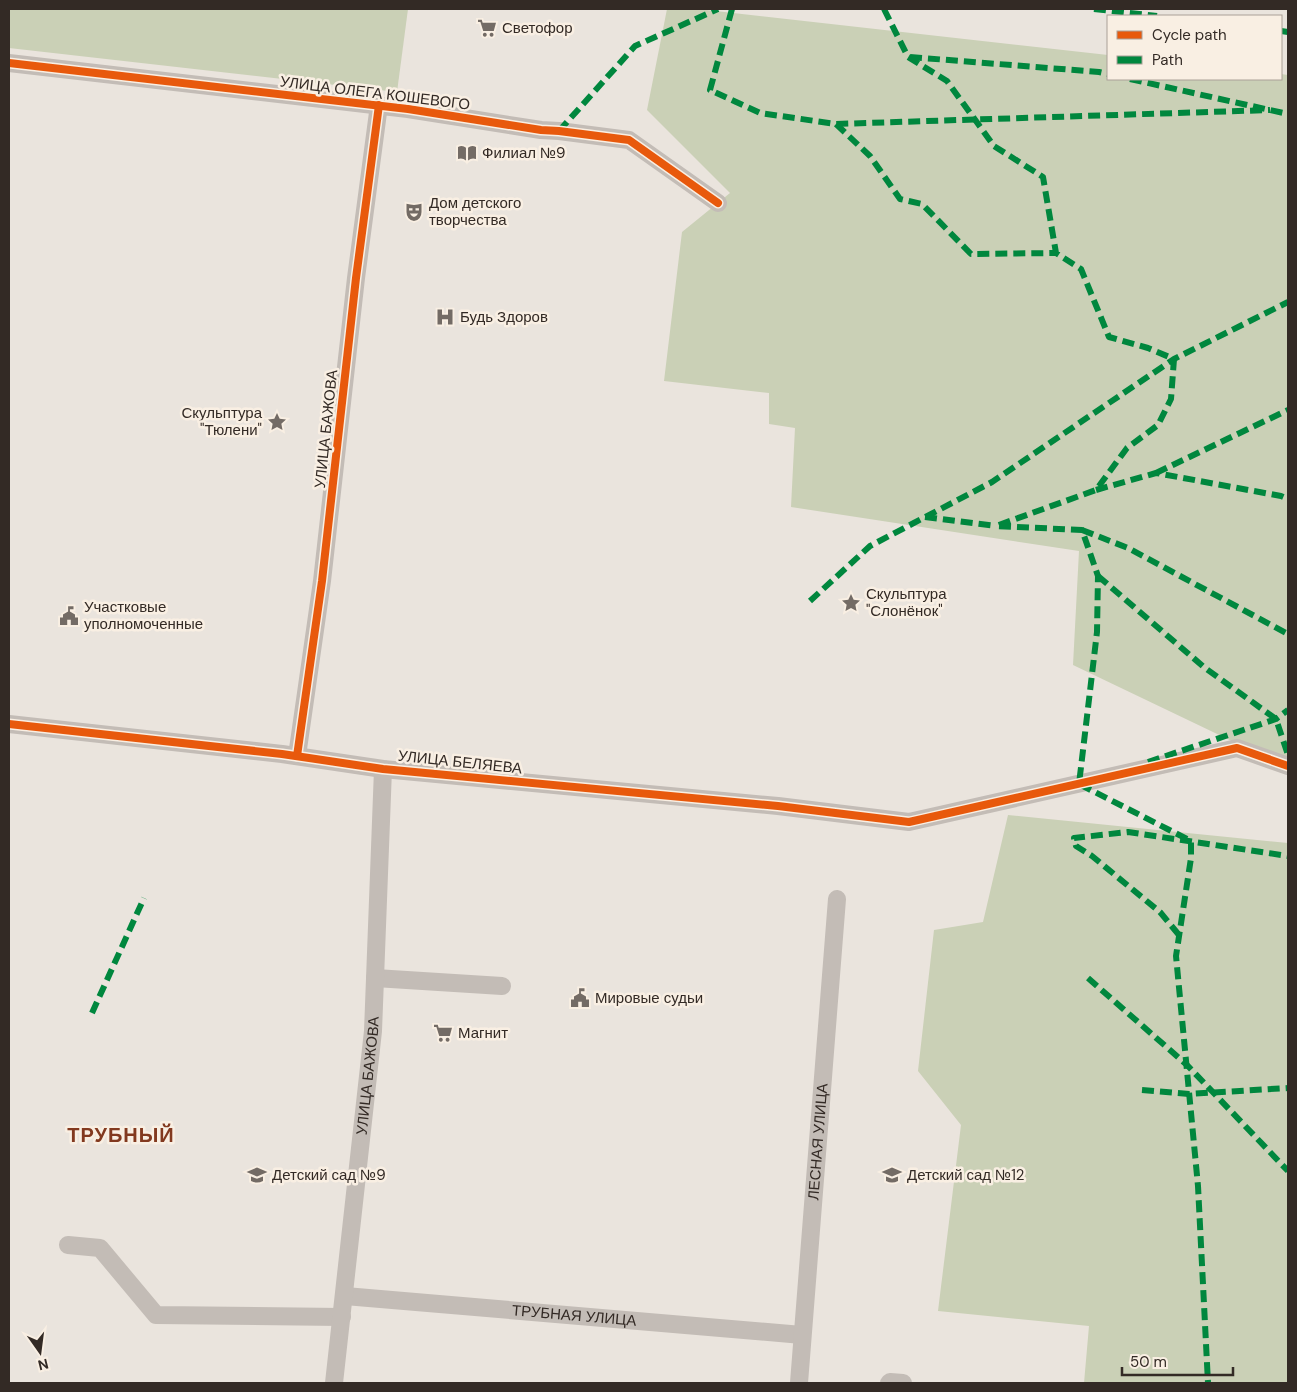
<svg xmlns="http://www.w3.org/2000/svg" width="1297" height="1392" font-family="'DM Sans',sans-serif">
	<rect width="100%" height="100%" fill="#eae4dd"/>
	<g fill="#cad0b6">
		<path d="M9,9H408L397,92L9,48Z"/>
		<path d="M667,9H698L1108,55V79H1281V74L1288,75V768L1073,665L1079,551L791,507L795,428L769,424V393L664,381L682,232L730,193L647,110Z"/>
		<path d="M1008,815L1288,843V1383H1084L1089,1326L938,1311L961,1125L918,1071L934,930L983,922Z"/>
	</g>
	<g fill="none" stroke-linecap="round" stroke-linejoin="round">
		<g stroke="#c3bcb6" stroke-width="18">
			<path d="M9,63L408,109L541,130L559,131L629,140L718,203"/>
			<path d="M9,724L282,754L383,769L778,806L909,822L1237,748L1288,766"/>
			<path d="M297,756L322,581L356,278L379,105"/>
			<path d="M375,978L502,986"/>
			<path d="M68,1245L100,1248L156,1315L342,1317"/>
			<path id="s1" d="M345,1296L802,1335"/>
			<path id="s2" d="M334,1383L373,1031L383,769"/>
			<path id="s3" d="M799,1383L837,899"/>
			<path d="M889,1383L890,1382L903,1383"/>
		</g>
		<g stroke="#00873e" stroke-width="6" stroke-dasharray="12 6" stroke-linecap="butt">
			<path d="M732,9L710,90L760,113L836,124L1270,110"/>
			<path d="M884,9L908,57L947,81L994,146L1043,177L1056,253L1081,269L1109,337L1148,348L1174,359L1171,399L1158,425L1127,448L1096,490L996,526L1082,530L1098,576L1097,632L1079,784L1191,841V858L1176,956L1198,1186L1208,1383"/>
			<path d="M1094,9L1157,16"/>
			<path d="M1281,31L1288,32"/>
			<path d="M910,57L1099,72L1108,74"/>
			<path d="M1130,79L1288,114"/>
			<path d="M836,124L870,156L900,199L922,204L971,254L1056,253"/>
			<path d="M559,131L635,46L718,9"/>
			<path d="M1156,473L1288,410"/>
			<path d="M1096,490L1156,473L1281,496L1288,499"/>
			<path d="M925,517L996,526"/>
			<path d="M1082,530L1128,548L1288,634"/>
			<path d="M1098,576L1205,668L1276,719L1288,755"/>
			<path d="M810,601L870,546L992,482L1174,359L1288,302"/>
			<path d="M1148,762L1276,719L1288,710"/>
			<path d="M1179,935L1160,912L1092,856L1076,846L1074,838L1128,832L1288,856"/>
			<path d="M1088,978L1187,1065L1288,1171"/>
			<path d="M92,1013L144,898"/>
			<path d="M1142,1090L1189,1094L1288,1088"/>
		</g>
		<g stroke="#f9efe3" stroke-width="11">
			<g id="cycleway">
				<path d="M9,63L408,109L541,130L559,131L629,140L718,203"/>
				<path d="M9,724L282,754L383,769L778,806L909,822L1237,748L1288,766"/>
				<path d="M297,756L322,581L356,278L379,105"/>
			</g>
		</g>
		<use href="#cycleway" stroke="#e8590c" stroke-width="8"/>
	</g>
	<defs>
		<g id="supermarket-bare" transform="scale(1.5)"><path d="M-6-5.5h2.5l.6 2H6L4.5 2H-2.5L-4.4-4H-6ZM-1.5 3.2a1.3 1.3 0 1 0 .1 0ZM3 3.2a1.3 1.3 0 1 0 .1 0Z" fill="#736b65" stroke="#f9efe3" stroke-width="2.5" paint-order="stroke"/></g>
		<g id="library-bare" transform="scale(1.5)"><path d="M-6-4Q-3-5.5-.7-3.5V5Q-3 3-6 4ZM6-4Q3-5.5 .7-3.5V5Q3 3 6 4Z" fill="#736b65" stroke="#f9efe3" stroke-width="2.5" paint-order="stroke"/></g>
		<g id="theatre-bare" transform="scale(1.5)"><path d="M-5-5.5Q0-4 5-5.5V0Q5 5 0 6Q-5 5-5 0ZM-3.3-2.5H-1v1.5H-3.3ZM1-2.5H3.3v1.5H1ZM-2.8 1Q0 5.5 2.8 1Z" fill="#736b65" stroke="#f9efe3" stroke-width="2.5" paint-order="stroke"/></g>
		<g id="hospital-bare" transform="scale(1.5)"><path d="M-5-5h3v3.5h4V-5h3V5h-3V1.5h-4V5h-3Z" fill="#736b65" stroke="#f9efe3" stroke-width="2.5" paint-order="stroke"/></g>
		<g id="sight-bare" transform="scale(1.5)"><path d="M0-6L1.8-2.2L6-1.7L2.9 1.2L3.7 5.4L0 3.3L-3.7 5.4L-2.9 1.2L-6-1.7L-1.8-2.2Z" fill="#736b65" stroke="#f9efe3" stroke-width="2.5" paint-order="stroke"/></g>
		<g id="civic-bare" transform="scale(1.5)"><path d="M-.6-6.5H3V-4.5H.6V-3L4-1V1h2V6H-6V1h2V-1L-.6-3ZM-1.2 2.5V6h2.4V2.5Z" fill="#736b65" stroke="#f9efe3" stroke-width="2.5" paint-order="stroke"/></g>
		<g id="school-bare" transform="scale(1.5)"><path d="M0-5L7-2L0 1L-7-2ZM-4 1L0 2.5L4 1V4Q0 6-4 4Z" fill="#736b65" stroke="#f9efe3" stroke-width="2.5" paint-order="stroke"/></g>
	</defs>
	<g fill-rule="evenodd">
		<use href="#supermarket-bare" x="487" y="28"/>
		<use href="#library-bare" x="467" y="153"/>
		<use href="#theatre-bare" x="414" y="212"/>
		<use href="#hospital-bare" x="445" y="317"/>
		<use href="#sight-bare" x="277" y="422"/>
		<use href="#sight-bare" x="851" y="603"/>
		<use href="#civic-bare" x="69" y="616"/>
		<use href="#civic-bare" x="580" y="998"/>
		<use href="#supermarket-bare" x="443" y="1033"/>
		<use href="#school-bare" x="257" y="1175"/>
		<use href="#school-bare" x="892" y="1175"/>
	</g>
	<g text-anchor="middle" dominant-baseline="central" stroke-width="5" stroke-linejoin="round" paint-order="stroke">
		<g font-size="15" fill="#332a25" stroke="#f9efe3" text-anchor="start">
			<text x="502" y="28">Светофор</text>
			<text x="482" y="153">Филиал №9</text>
			<text x="429" y="203">Дом детского<tspan x="429" dy="17">творчества</tspan></text>
			<text x="460" y="317">Будь Здоров</text>
			<text x="262" y="413" text-anchor="end">Скульптура<tspan x="262" dy="17">"Тюлени"</tspan></text>
			<text x="866" y="594">Скульптура<tspan x="866" dy="17">"Слонёнок"</tspan></text>
			<text x="84" y="607">Участковые<tspan x="84" dy="17">уполномоченные</tspan></text>
			<text x="595" y="998">Мировые судьи</text>
			<text x="458" y="1033">Магнит</text>
			<text x="272" y="1175">Детский сад №9</text>
			<text x="907" y="1175">Детский сад №12</text>
		</g>
		<g font-size="15" fill="#332a25" stroke="#f9efe3">
			<text transform="translate(375 93) rotate(7)">УЛИЦА ОЛЕГА КОШЕВОГО</text>
			<text transform="translate(326 429) rotate(-84)">УЛИЦА БАЖОВА</text>
			<text transform="translate(460 762) rotate(6)">УЛИЦА БЕЛЯЕВА</text>
			<text stroke="none"><textPath href="#s2" startOffset="309">УЛИЦА БАЖОВА</textPath></text>
			<text stroke="none"><textPath href="#s3" startOffset="242">ЛЕСНАЯ УЛИЦА</textPath></text>
			<text stroke="none"><textPath href="#s1" startOffset="230">ТРУБНАЯ УЛИЦА</textPath></text>
		</g>
		<g font-size="20" font-weight="bold" letter-spacing="1" fill="#82391f" stroke="#f9efe3">
			<text x="121" y="1135">ТРУБНЫЙ</text>
		</g>
	</g>
	<rect width="1297" height="1392" fill="none" stroke="#332a25" stroke-width="20"/>
	<rect x="1107" y="15" width="175" height="65" fill="#f9efe3" stroke="#aaa097"/>
	<rect x="1117" y="31" width="25" height="8" fill="#e8590c" stroke="#aaa097"/>
	<text x="1152" y="40" font-size="15" fill="#332a25">Cycle path</text>
	<rect x="1117" y="56" width="25" height="8" fill="#00873e" stroke="#aaa097"/>
	<text x="1152" y="65" font-size="15" fill="#332a25">Path</text>
	<g transform="translate(40 1352) rotate(166)" stroke="#f9efe3" stroke-width="4" paint-order="stroke">
	<path d="M0-4L9 19L0 12L-9 19Z" fill="#332a25"/>
	<text y="-8" font-size="14" font-weight="bold" text-anchor="middle" fill="#332a25">N</text>
	</g>
	<path d="M1122 1367v8h111v-8" fill="none" stroke="#332a25" stroke-width="2.5"/>
	<text x="1130" y="1367" font-size="15" fill="#332a25" stroke="#f9efe3" stroke-width="4" paint-order="stroke">50 m</text>
</svg>
